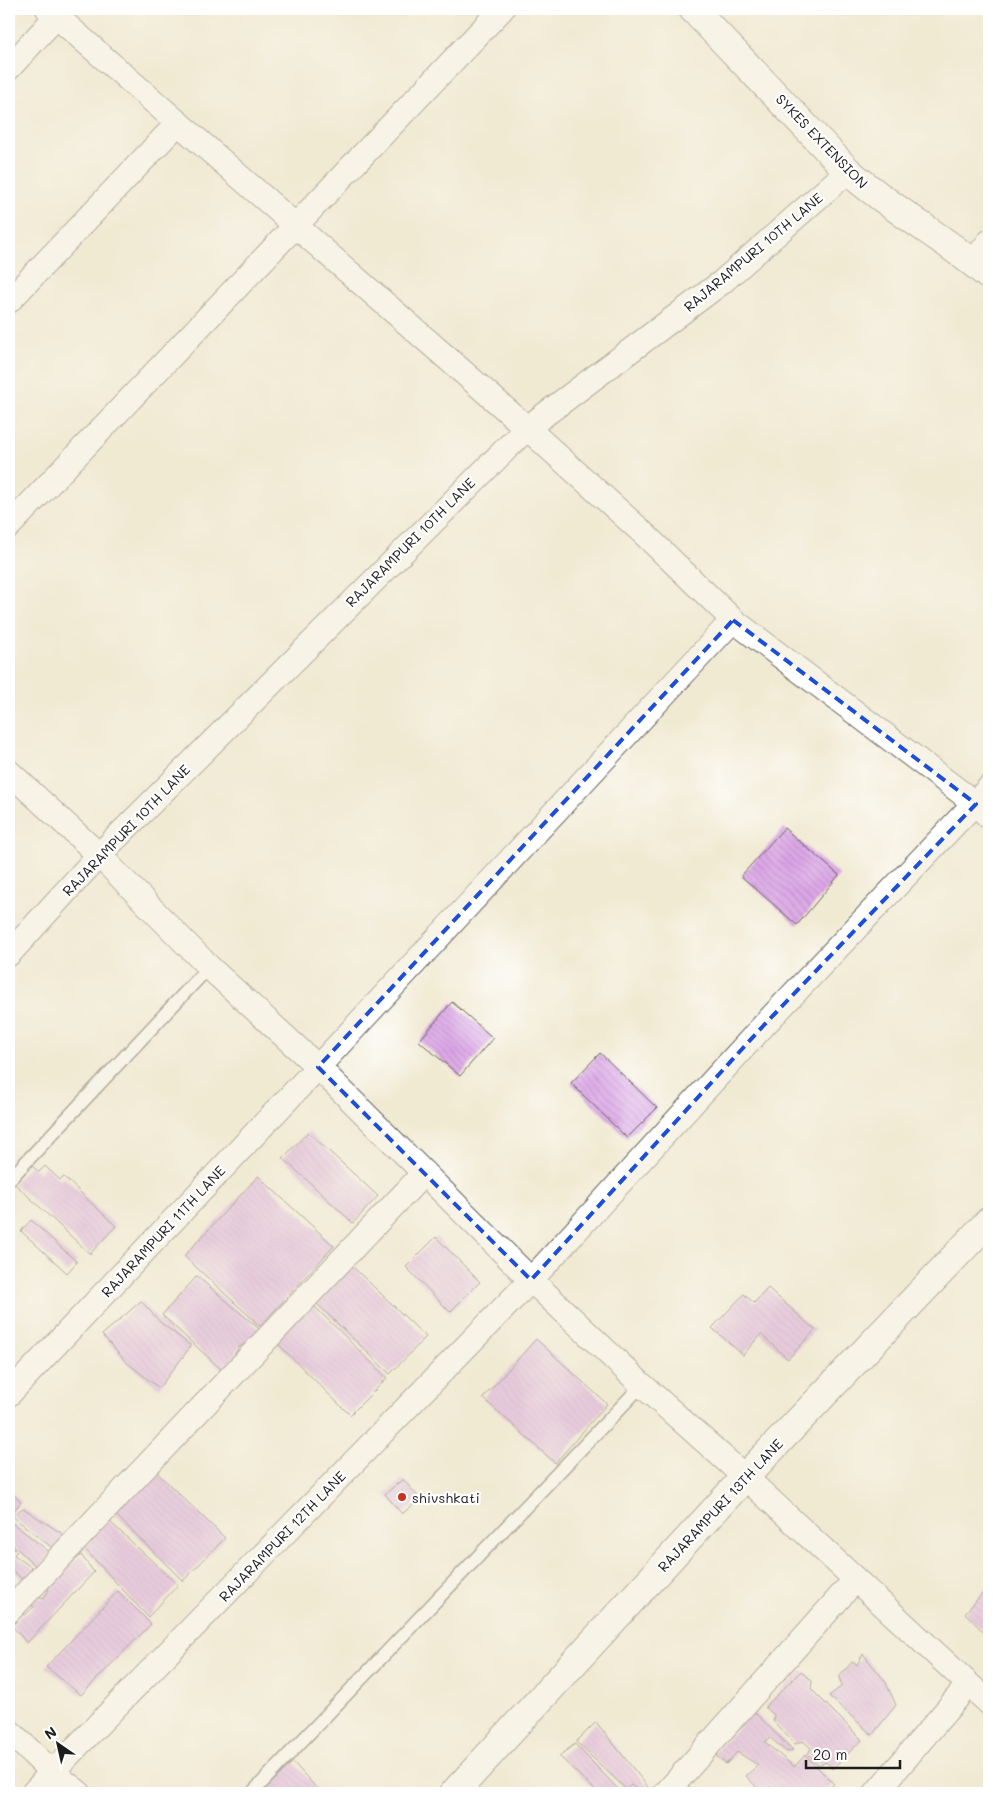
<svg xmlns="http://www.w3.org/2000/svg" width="998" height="1802" font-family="Mali,sans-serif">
	<defs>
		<pattern id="building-back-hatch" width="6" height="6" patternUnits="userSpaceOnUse" patternTransform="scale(1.25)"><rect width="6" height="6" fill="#dba5e6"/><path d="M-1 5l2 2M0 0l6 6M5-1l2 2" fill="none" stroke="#bb8dc5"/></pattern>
	</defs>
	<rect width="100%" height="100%" fill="#fff"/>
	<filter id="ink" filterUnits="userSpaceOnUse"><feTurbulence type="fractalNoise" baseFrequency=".02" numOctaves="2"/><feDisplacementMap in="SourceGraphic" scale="10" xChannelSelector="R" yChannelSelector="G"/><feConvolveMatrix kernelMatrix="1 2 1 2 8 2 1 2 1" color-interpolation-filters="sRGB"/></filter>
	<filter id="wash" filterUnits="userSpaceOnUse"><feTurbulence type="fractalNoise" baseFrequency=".0096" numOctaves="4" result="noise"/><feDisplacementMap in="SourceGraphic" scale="20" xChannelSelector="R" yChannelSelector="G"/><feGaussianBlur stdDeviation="1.12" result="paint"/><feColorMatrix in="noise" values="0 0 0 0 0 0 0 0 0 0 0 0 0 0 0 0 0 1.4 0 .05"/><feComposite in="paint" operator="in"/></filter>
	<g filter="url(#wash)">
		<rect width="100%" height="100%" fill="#f1ead3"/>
		<g id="blocks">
			<g fill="url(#building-back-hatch)">
				<path d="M784,828L839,875L797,925L741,876Z"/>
				<path d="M452,1002L493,1038L460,1076L419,1041Z"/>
				<path d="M600,1053L657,1108L627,1138L571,1083Z"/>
				<path d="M308,1132L378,1196L353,1223L283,1158Z"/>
				<path d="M31,1165L39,1172L45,1166L60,1180L64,1177L116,1226L90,1254L14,1183Z"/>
				<path d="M258,1176L334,1246L260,1326L184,1256Z"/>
				<path d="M31,1220L77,1262L67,1273L21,1231Z"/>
				<path d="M436,1237L480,1282L450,1312L406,1267Z"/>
				<path d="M351,1265L426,1337L390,1374L315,1302Z"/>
				<path d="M197,1276L264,1333L239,1347L224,1372L162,1315Z"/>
				<path d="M768,1288L815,1330L788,1359L761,1334L743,1355L712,1328L744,1294L754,1303Z"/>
				<path d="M141,1301L160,1322L191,1346L159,1388L126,1362L102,1335Z"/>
				<path d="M310,1302L387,1378L350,1415L274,1340Z"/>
				<path d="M536,1339L607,1404L555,1463L483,1398Z"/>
				<path d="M151,1467L225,1538L183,1581L110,1509Z"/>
				<path d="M403,1479L420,1499L402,1514L385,1494Z"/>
				<path d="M9,1490L21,1502L10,1515L9,1513Z"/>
				<path d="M23,1508L70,1539L55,1550L12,1516Z"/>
				<path d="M108,1520L178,1585L148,1617L84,1548Z"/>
				<path d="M11,1522L51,1553L39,1569L9,1541Z"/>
				<path d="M9,1544L17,1551L14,1555L34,1569L24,1581L9,1567Z"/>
				<path d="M81,1555L94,1572L27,1643L12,1626L23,1613L25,1615L34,1607L29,1603L36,1597L43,1599L49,1590L45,1586Z"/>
				<path d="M989,1586V1638L965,1613Z"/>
				<path d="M118,1591L151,1624L81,1695L46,1667Z"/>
				<path d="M863,1654L885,1681L896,1705L872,1735L829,1696L842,1686L839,1677L852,1662L857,1665Z"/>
				<path d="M801,1671L812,1681L811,1689L862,1740L832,1769L826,1762L818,1765L808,1754L811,1748L803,1741L795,1744L773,1721L774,1715L765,1707Z"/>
				<path d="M754,1712L793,1750L787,1752L770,1738L765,1742L794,1767L805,1755L834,1784L823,1793H775L770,1787L762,1793L746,1776L758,1765L737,1752L726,1764L713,1753Z"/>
				<path d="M596,1722L648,1787L642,1793L631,1785L626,1789L576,1742Z"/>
				<path d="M575,1744L622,1793L630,1789L632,1793H598L559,1756Z"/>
				<path d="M293,1762L321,1793H261Z"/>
			</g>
		</g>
	</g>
	<g filter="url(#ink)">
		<use href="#blocks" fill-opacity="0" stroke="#67645c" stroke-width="1"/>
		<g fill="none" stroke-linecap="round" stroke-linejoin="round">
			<g stroke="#67645c" stroke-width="15">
				<g id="service">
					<path d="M9,1180L209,967"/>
					<path d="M252,1793L642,1385"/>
				</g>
			</g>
			<g stroke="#67645c" stroke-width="26">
				<g id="minor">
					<path d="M48,9L527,428L641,531L733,620L976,804L989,817"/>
					<path d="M9,68L63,9"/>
					<path d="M973,262L989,242"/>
					<path d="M9,301L178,123"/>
					<path d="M9,526L502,9"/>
					<path d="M9,772L99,855L209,967L318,1067L531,1280L642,1385L745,1477L989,1703"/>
					<path d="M9,954L99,855L527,428L722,282L848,171"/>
					<path d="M9,1394L318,1067L733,620"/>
					<path d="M9,1611L424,1173"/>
					<path d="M9,1731L52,1772L79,1793"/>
					<path d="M33,1793L52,1772L531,1280L764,1025L989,788"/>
					<path d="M666,1793L855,1580"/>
					<path d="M876,1793L968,1685"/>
				</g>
			</g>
			<g stroke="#67645c" stroke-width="30">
				<g id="tertiary">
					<path d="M693,9L848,171C892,210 945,238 989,276"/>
					<path d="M454,1793L745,1477L989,1221"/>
				</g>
			</g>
			<use href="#service" stroke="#fff" stroke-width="12"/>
			<use href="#minor" stroke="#fff" stroke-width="24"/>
			<use href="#tertiary" stroke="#fff" stroke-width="28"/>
		</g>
	</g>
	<path d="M0 0H998V1802H0ZM733,620L976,804L764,1025L531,1280L318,1067Z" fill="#f1ead3" fill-opacity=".55" fill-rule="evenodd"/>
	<path fill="none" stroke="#1d4ed8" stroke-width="4" stroke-dasharray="10 6" stroke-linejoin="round" d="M733,620L976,804L764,1025L531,1280L318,1067Z"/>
	<circle fill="#c8321e" stroke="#fff" stroke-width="2" cx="402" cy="1497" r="5"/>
	<g text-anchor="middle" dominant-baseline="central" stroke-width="4.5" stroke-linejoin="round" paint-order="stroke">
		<g font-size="14" fill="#1c1c1c" stroke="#fff">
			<text transform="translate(822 141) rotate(46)">SYKES EXTENSION</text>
			<text transform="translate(753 252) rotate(-40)">RAJARAMPURI 10TH LANE</text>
			<text transform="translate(410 542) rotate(-45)">RAJARAMPURI 10TH LANE</text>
			<text transform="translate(126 830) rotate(-46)">RAJARAMPURI 10TH LANE</text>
			<text transform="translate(163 1231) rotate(-47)">RAJARAMPURI 11TH LANE</text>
			<text transform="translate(720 1505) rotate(-47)">RAJARAMPURI 13TH LANE</text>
			<text transform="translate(282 1536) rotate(-46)">RAJARAMPURI 12TH LANE</text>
		</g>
		<g font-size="14" fill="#1c1c1c" stroke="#fff" text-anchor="start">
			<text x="412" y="1497">shivshkati</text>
		</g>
	</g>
	<rect width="998" height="1802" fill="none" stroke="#fff" stroke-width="30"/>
	<g transform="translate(58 1744) rotate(326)" stroke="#ffffff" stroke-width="4" paint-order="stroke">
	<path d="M0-4L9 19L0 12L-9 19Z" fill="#1c1c1c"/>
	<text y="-8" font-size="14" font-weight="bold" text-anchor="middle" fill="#1c1c1c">N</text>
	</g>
	<path d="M806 1760v8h94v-8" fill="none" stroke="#1c1c1c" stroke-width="2.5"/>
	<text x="813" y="1760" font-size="15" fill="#1c1c1c" stroke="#ffffff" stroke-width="4" paint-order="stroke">20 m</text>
</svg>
